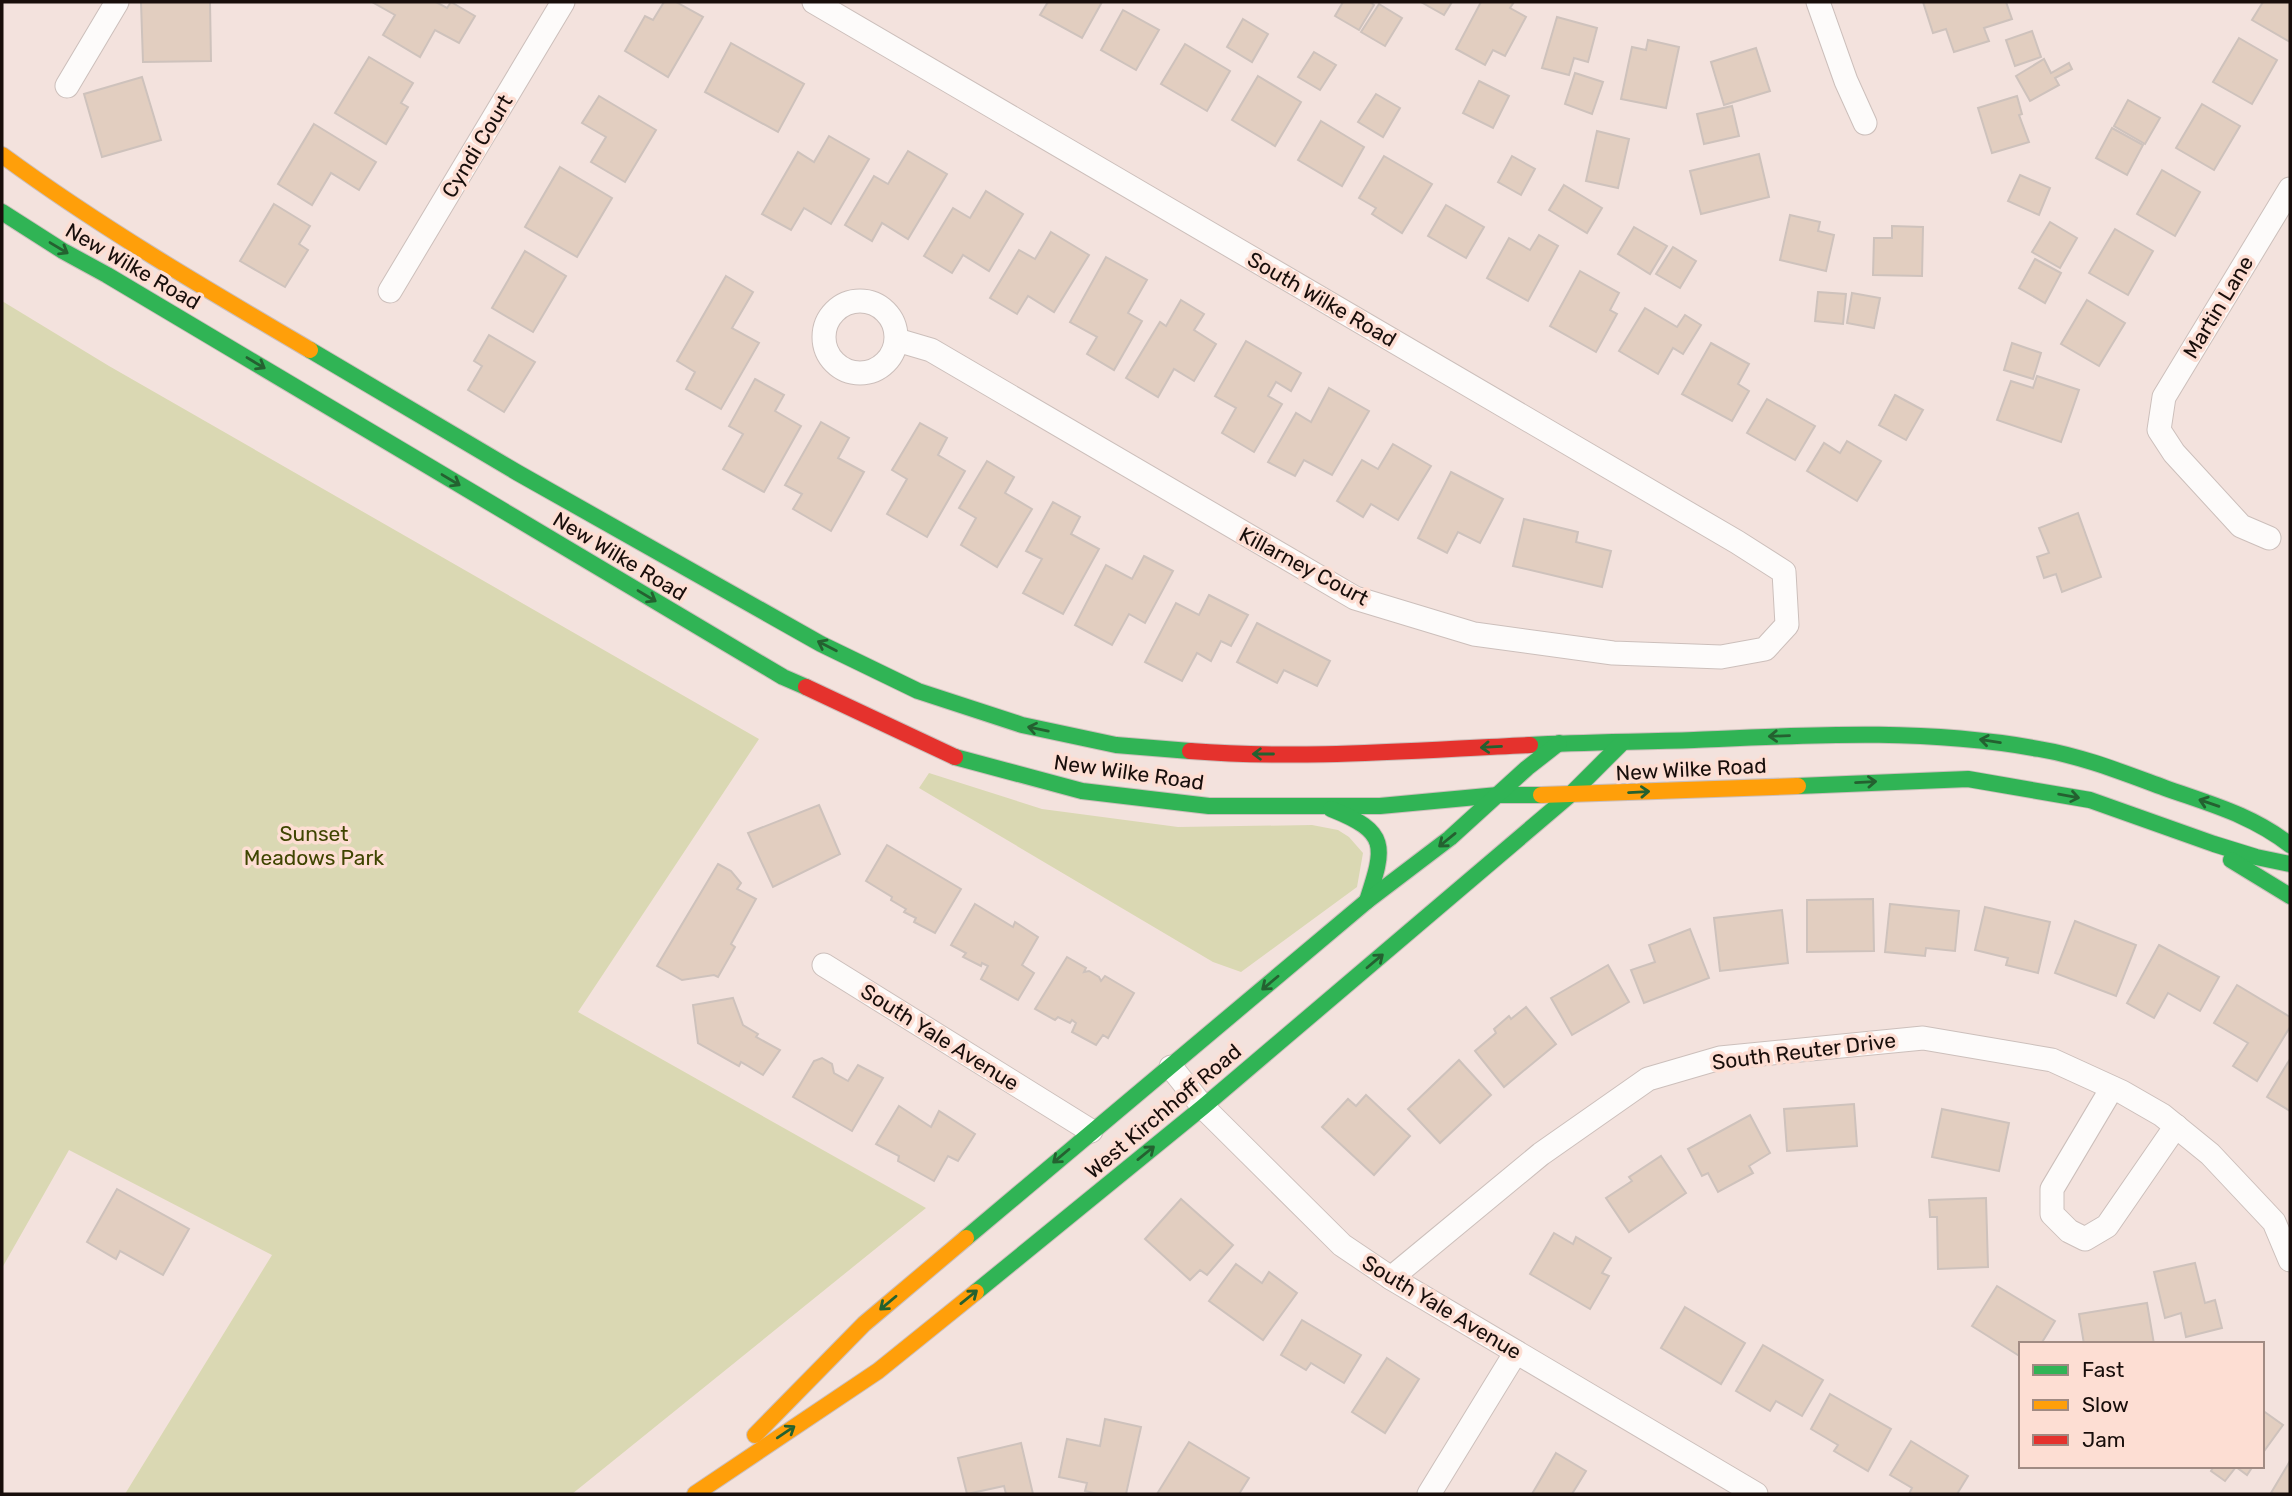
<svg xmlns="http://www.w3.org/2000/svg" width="2292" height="1496" font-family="Rubik,sans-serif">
	<rect width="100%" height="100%" fill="#f3e2dd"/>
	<g fill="#dad8b3">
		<path d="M2,301L109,366L759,739L578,1012L926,1208L572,1494H125L272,1255L69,1150L2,1268Z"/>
		<path d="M929,773L1042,809L1178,827L1312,825L1338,830L1349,837L1363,853L1357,887L1241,972L1213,962L919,788Z"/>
	</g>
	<g fill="#e2cec0" stroke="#cec2bc" stroke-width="2">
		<path d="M141,2H210L211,61L143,62Z"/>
		<path d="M372,2H436L447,8L451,2L475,16L459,43L435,30L420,57L383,35L395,15Z"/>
		<path d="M664,2H676L703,17L668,77L625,51L645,16L653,20Z"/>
		<path d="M1048,2H1102L1082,38L1040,15Z"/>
		<path d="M1343,2H1370L1374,5L1359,30L1335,16Z"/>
		<path d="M1421,2H1452L1444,15Z"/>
		<path d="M1481,2H1514L1510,8L1526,17L1505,56L1493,50L1485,65L1456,49Z"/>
		<path d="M1923,2H2006L2012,19L1984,28L1989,41L1954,52L1946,29L1933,33Z"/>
		<path d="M2263,2H2290V42L2252,20Z"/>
		<path d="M1379,4L1402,18L1385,46L1361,32Z"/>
		<path d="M1123,10L1159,30L1136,70L1101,50Z"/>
		<path d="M1557,17L1597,28L1588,62L1574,58L1569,75L1542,68Z"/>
		<path d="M1243,19L1268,34L1252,62L1227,47Z"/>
		<path d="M2032,31L2041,57L2015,66L2006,40Z"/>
		<path d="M2239,38L2277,60L2252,104L2213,82Z"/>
		<path d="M1648,40L1679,47L1666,108L1621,99L1632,47L1646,50Z"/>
		<path d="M731,43L804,84L778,132L705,92Z"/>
		<path d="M1185,44L1230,71L1207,111L1161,84Z"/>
		<path d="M1756,48L1770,91L1724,105L1711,62Z"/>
		<path d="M1314,52L1336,65L1320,90L1298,77Z"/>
		<path d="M369,57L413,83L401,103L408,107L386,144L335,113Z"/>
		<path d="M2044,59L2051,73L2069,63L2072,69L2055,78L2059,85L2030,101L2016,76Z"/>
		<path d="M1575,73L1603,82L1592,114L1565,104Z"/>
		<path d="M1258,76L1301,102L1275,146L1232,120Z"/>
		<path d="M142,77L161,140L102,157L84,94Z"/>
		<path d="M1479,81L1509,96L1493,128L1463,113Z"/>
		<path d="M1376,94L1400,108L1383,137L1358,122Z"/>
		<path d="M599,96L656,130L625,182L591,162L606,137L582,123Z"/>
		<path d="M2017,96L2022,114L2019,115L2029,142L1992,153L1978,108Z"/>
		<path d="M2128,100L2160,118L2145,144L2114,126Z"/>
		<path d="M2202,104L2240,126L2214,170L2176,148Z"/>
		<path d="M1732,106L1739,136L1704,144L1697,114Z"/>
		<path d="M1321,121L1364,147L1342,186L1298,160Z"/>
		<path d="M314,124L376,162L359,190L331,173L312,205L278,184Z"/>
		<path d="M2112,128L2143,145L2127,175L2096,158Z"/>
		<path d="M1597,131L1629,139L1618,188L1586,181Z"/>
		<path d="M829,136L869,159L831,224L804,208L791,230L762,214L798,152L814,162Z"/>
		<path d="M908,151L947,174L908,239L882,223L872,241L845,225L874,176L888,184Z"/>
		<path d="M1759,154L1769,197L1701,214L1690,171Z"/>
		<path d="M1384,156L1432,184L1402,233L1372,214L1376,208L1359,198Z"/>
		<path d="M1512,156L1535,169L1521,195L1498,182Z"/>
		<path d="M560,167L612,198L577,257L525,227Z"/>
		<path d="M2162,170L2200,192L2175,236L2137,214Z"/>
		<path d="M2020,175L2050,188L2039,215L2008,201Z"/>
		<path d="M1564,185L1602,208L1587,233L1549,210Z"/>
		<path d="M986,191L1023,214L989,271L963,255L952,273L924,256L953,208L970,218Z"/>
		<path d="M274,204L310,226L299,244L308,250L285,287L240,261Z"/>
		<path d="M1446,205L1484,227L1466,258L1428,236Z"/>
		<path d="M1790,215L1820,222L1818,231L1834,235L1826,271L1780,260Z"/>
		<path d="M2050,222L2077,238L2060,268L2032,252Z"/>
		<path d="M1892,226L1923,227L1922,276L1873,275L1874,238H1892Z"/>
		<path d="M1634,227L1667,246L1650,274L1618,254Z"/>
		<path d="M2115,229L2153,251L2128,295L2089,273Z"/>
		<path d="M1051,232L1089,255L1054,312L1028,296L1017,314L990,298L1019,250L1035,259Z"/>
		<path d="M1539,235L1558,246L1528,301L1487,278L1509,238L1530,250Z"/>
		<path d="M1673,247L1696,261L1680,288L1656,274Z"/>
		<path d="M525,251L566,276L533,332L492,308Z"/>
		<path d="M1106,257L1147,280L1128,313L1142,321L1114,370L1087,354L1097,337L1070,322Z"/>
		<path d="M2035,259L2061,273L2045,303L2019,288Z"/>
		<path d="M1580,271L1619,293L1610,310L1617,314L1596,352L1550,326Z"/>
		<path d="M726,276L753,292L732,328L759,343L721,409L686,389L695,372L677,361Z"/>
		<path d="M1818,292L1846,294L1843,324L1815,321Z"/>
		<path d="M1852,293L1880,298L1874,328L1847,323Z"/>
		<path d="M1181,300L1204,314L1194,330L1216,344L1194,381L1174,369L1158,397L1126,378L1160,322L1166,326Z"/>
		<path d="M2087,300L2125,323L2099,366L2061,344Z"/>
		<path d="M1645,308L1677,327L1685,315L1701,325L1683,354L1673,348L1658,374L1619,351Z"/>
		<path d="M489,335L535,362L504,412L468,390L482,366L474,361Z"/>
		<path d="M1246,341L1301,373L1291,391L1276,382L1268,396L1282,404L1254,452L1222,433L1236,408L1215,396Z"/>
		<path d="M1711,343L1749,364L1738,384L1749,391L1732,421L1682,394Z"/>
		<path d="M2012,343L2041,353L2033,379L2004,370Z"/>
		<path d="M2037,376L2079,390L2061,442L1997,420L2011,381L2033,388Z"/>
		<path d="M755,379L784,395L775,411L801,426L764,492L723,469L743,434L729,426Z"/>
		<path d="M1329,388L1369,411L1332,475L1304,460L1295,476L1268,462L1296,413L1311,422Z"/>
		<path d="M1895,395L1923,410L1906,440L1879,425Z"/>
		<path d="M1767,399L1815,426L1795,460L1747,433Z"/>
		<path d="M821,422L849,438L838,458L864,472L831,531L793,509L802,494L785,485Z"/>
		<path d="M920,423L947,438L938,455L965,471L927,537L887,514L907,479L892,470Z"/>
		<path d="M1847,441L1881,461L1857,501L1807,471L1824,443L1840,453Z"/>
		<path d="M1393,444L1431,466L1398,520L1371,504L1363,517L1337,501L1362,460L1378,469Z"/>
		<path d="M987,461L1014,477L1005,493L1032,509L997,567L961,545L976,518L959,508Z"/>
		<path d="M1451,472L1503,499L1480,543L1458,532L1447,553L1418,538Z"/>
		<path d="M1053,502L1080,517L1071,534L1099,549L1063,614L1023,593L1042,559L1026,551Z"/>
		<path d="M2078,513L2101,577L2062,592L2056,574L2044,578L2037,557L2049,553L2039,528Z"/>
		<path d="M1524,519L1578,532L1576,542L1611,551L1602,587L1513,566Z"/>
		<path d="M1144,556L1173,571L1145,623L1129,614L1112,645L1075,625L1106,565L1132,579Z"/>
		<path d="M1209,595L1248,615L1231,646L1221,641L1211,661L1197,653L1182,681L1145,662L1176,603L1199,615Z"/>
		<path d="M1257,623L1330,661L1317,686L1284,670L1277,683L1237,662Z"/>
		<path d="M819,805L840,854L773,887L748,833Z"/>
		<path d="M887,845L961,889L935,933L914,922L916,918L904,912L906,909L891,900L892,897L866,881Z"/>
		<path d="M718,864L731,871L741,883L737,889L756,899L731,944L735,947L718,977L714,975L682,980L657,966Z"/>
		<path d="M1873,899L1874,951L1807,952V900Z"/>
		<path d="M975,904L1013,927L1015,922L1038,937L1022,965L1034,973L1018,1000L981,979L988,966L982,963L981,966L963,957L966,953L951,945Z"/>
		<path d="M1890,904L1959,911L1955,951L1926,948L1925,956L1885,952Z"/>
		<path d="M1985,907L2050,922L2038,973L2006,965L2008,958L1975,950Z"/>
		<path d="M1782,910L1788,963L1720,971L1714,918Z"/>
		<path d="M2075,921L2136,945L2116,996L2055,973Z"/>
		<path d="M1690,929L1709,978L1644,1003L1631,970L1655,962L1649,945Z"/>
		<path d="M2159,945L2219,977L2200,1011L2168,993L2154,1018L2127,1003Z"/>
		<path d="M1067,957L1086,968L1084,972L1089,971L1099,977L1101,981L1105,976L1134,993L1108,1038L1103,1035L1096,1045L1072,1032L1076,1023L1072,1020L1070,1023L1058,1017L1055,1020L1035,1009Z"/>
		<path d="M1608,965L1629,1002L1572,1035L1551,998Z"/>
		<path d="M2237,985L2290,1017V1027L2257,1081L2233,1066L2248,1043L2214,1023Z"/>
		<path d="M733,998L743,1025L758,1034L756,1037L780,1050L763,1075L741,1062L739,1066L698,1043L693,1005Z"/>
		<path d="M1526,1007L1556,1044L1504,1087L1475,1051L1496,1033L1494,1029L1509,1016L1511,1019Z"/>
		<path d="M822,1058L832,1064L834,1073L848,1081L858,1065L883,1078L852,1131L793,1097L814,1061Z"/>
		<path d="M2290,1059V1111L2267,1097Z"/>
		<path d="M1459,1060L1491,1095L1440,1143L1408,1109Z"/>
		<path d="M1366,1095L1410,1136L1374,1175L1322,1127L1348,1099L1356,1106Z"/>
		<path d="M1854,1104L1857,1146L1787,1151L1784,1109Z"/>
		<path d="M899,1106L931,1127L939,1111L975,1134L958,1161L948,1156L934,1181L898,1161L899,1156L876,1144Z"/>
		<path d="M1942,1109L2009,1123L1999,1171L1932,1157Z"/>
		<path d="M1750,1115L1770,1153L1749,1166L1753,1173L1718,1192L1708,1173L1702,1176L1688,1149Z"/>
		<path d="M1661,1156L1686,1193L1629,1232L1606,1198L1632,1181L1629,1177Z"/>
		<path d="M117,1189L189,1229L163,1275L120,1251L116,1259L87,1242Z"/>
		<path d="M1986,1198L1988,1267L1938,1269L1937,1217H1930L1929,1200Z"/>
		<path d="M1181,1199L1233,1245L1207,1275L1200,1270L1190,1280L1145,1239Z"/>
		<path d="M1554,1233L1573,1244L1576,1237L1611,1258L1602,1273L1609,1276L1590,1309L1530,1274Z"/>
		<path d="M2195,1263L2205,1303L2215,1300L2222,1328L2186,1337L2181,1313L2165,1318L2154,1272Z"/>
		<path d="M1236,1264L1262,1283L1269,1272L1297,1293L1263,1340L1209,1301Z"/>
		<path d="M1997,1286L2055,1321L2041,1344H2021V1357L1972,1326Z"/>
		<path d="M2147,1303L2154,1344H2084L2079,1314Z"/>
		<path d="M1685,1307L1745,1343L1721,1384L1661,1348Z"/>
		<path d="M1302,1320L1361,1355L1344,1383L1311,1363L1306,1370L1281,1355Z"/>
		<path d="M1763,1345L1823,1380L1802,1416L1776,1401L1770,1411L1736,1391Z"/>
		<path d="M1387,1358L1419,1379L1385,1433L1352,1412Z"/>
		<path d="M1830,1394L1891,1429L1868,1471L1834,1451L1838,1445L1811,1429Z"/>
		<path d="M2262,1410L2283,1425L2262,1454Z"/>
		<path d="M1105,1419L1141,1427L1126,1494H1098L1085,1491L1087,1483L1059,1477L1067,1439L1100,1446Z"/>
		<path d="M1911,1441L1968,1476L1957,1494H1909L1912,1488L1890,1475Z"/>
		<path d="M1189,1442L1249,1478L1239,1494H1157Z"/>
		<path d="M1021,1443L1033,1494H1006L1004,1486L967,1494L958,1458Z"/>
		<path d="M1556,1453L1586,1471L1572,1494H1532Z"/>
		<path d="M2290,1461V1494H2274L2271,1493Z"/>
		<path d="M2214,1466H2253L2247,1475L2236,1467L2225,1481L2211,1471Z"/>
	</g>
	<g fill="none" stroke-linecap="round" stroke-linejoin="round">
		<g stroke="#ccbfbb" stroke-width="25">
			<g id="street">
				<path d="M814,2L1737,542L1784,572L1787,625L1765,649L1721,657L1613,653L1474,634L1355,598L931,350L897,340"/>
				<path d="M1818,2L1846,81L1865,123"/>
				<path d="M67,86L117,2"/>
				<path d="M390,291L563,2"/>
				<circle cx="860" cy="337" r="36"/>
				<path d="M2269,538L2241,526L2174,453L2159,430L2164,397L2290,189"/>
				<path d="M824,965L1091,1131"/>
				<path d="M1171,1067L1203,1107L1342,1245L1391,1278L1756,1494"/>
				<path d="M2112,1088L2052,1189V1214L2069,1231L2085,1239L2107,1226L2176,1126"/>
				<path d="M1391,1278L1541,1154L1648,1079L1720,1058L1923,1038L2052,1060L2122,1092L2162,1115L2210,1154L2274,1222L2290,1260"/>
				<path d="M1429,1494L1516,1352"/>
			</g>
		</g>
		<g stroke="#ccbfbb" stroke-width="18">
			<g id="fast">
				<path d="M2,212L63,251L107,275L783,677L806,687"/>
				<path d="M310,350L518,473L821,644L918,691L1022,725L1116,745L1190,751"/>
				<path d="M1530,745C1584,742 1639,742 1694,740C1810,735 1924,728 2039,749C2082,756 2124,773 2165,788C2210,804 2252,815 2290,845"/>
				<path d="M955,757L1082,791L1209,806H1380L1498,795H1541"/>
				<path d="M1798,786L1968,779L2090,800L2214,844L2256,857L2290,864"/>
				<path d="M1331,809C1389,832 1385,846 1367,901"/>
				<path d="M2231,860L2290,896"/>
				<path d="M966,1238L1367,901L1450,838L1527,768L1559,743"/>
				<path d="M976,1292L1203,1107L1570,795L1622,743"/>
			</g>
		</g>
		<g stroke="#ccbfbb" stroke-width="18">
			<g id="slow">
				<path d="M2,155C100,227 206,289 310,350"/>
				<path d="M1541,795L1798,786"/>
				<path d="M755,1435L864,1324L966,1238"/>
				<path d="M695,1494L878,1371L976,1292"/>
			</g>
		</g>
		<g stroke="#ccbfbb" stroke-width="18">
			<g id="jam">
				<path d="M806,687L955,757"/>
				<path d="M1190,751C1303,760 1417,750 1530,745"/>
			</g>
		</g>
		<use href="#street" stroke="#fdfbfa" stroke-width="23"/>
		<use href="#fast" stroke="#30b455" stroke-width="16"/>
		<use href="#slow" stroke="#ff9f0a" stroke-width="16"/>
		<use href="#jam" stroke="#e5322d" stroke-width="16"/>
	</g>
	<defs><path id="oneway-shaft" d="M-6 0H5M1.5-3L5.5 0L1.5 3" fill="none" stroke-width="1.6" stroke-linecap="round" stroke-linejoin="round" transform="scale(1.75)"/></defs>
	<g stroke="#246130">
		<use href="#oneway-shaft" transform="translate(59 248) rotate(31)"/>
		<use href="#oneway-shaft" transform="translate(256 363) rotate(31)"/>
		<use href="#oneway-shaft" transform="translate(451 480) rotate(31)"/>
		<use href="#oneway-shaft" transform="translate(647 596) rotate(31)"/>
		<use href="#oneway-shaft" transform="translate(827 646) rotate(-153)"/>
		<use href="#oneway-shaft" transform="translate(1038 729) rotate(-168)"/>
		<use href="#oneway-shaft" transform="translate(1779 736) rotate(178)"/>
		<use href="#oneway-shaft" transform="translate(1990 741) rotate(-171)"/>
		<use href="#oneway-shaft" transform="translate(1491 747) rotate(177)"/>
		<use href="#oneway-shaft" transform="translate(1263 754) rotate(180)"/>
		<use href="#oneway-shaft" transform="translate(1866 782) rotate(-3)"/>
		<use href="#oneway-shaft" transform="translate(1639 792) rotate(-3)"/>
		<use href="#oneway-shaft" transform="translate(2069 796) rotate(10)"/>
		<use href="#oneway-shaft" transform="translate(2209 803) rotate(-161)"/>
		<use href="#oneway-shaft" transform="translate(1447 840) rotate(141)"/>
		<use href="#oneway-shaft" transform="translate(1375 961) rotate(-40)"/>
		<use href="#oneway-shaft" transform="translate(1270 983) rotate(140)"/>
		<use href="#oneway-shaft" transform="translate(1146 1153) rotate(-39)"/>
		<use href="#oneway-shaft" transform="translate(1061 1156) rotate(140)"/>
		<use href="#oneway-shaft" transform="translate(969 1297) rotate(-39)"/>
		<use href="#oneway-shaft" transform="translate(888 1303) rotate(140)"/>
		<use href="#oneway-shaft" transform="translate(786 1432) rotate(-34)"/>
	</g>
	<g text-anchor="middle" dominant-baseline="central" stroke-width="7" stroke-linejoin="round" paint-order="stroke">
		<g font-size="21" fill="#180e0b" stroke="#fdded3">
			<text transform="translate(477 146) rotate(-59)">Cyndi Court</text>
			<text transform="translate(133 266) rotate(30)">New Wilke Road</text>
			<text transform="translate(1322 299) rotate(30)">South Wilke Road</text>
			<text transform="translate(2218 307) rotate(-59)">Martin Lane</text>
			<text transform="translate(620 556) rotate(31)">New Wilke Road</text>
			<text transform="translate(1304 566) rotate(28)">Killarney Court</text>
			<text transform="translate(1691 769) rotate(-3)">New Wilke Road</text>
			<text transform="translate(1129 772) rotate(8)">New Wilke Road</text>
			<text transform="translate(940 1037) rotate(32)">South Yale Avenue</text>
			<text transform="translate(1804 1051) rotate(-7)">South Reuter Drive</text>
			<text transform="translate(1163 1111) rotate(-40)">West Kirchhoff Road</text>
			<text transform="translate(1442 1307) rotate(31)">South Yale Avenue</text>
		</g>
		<g font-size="21" fill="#3f4501" stroke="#fdded3">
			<text x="314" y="833">Sunset<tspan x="314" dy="24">Meadows Park</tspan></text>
		</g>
	</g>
	<rect width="2292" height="1496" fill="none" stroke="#180e0b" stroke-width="7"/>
	<rect x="2019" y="1342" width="245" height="126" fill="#fdded3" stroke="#a18b83" stroke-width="2"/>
	<rect x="2033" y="1365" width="35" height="10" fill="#30b455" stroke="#a18b83" stroke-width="2"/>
	<text x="2082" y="1377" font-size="21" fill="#180e0b">Fast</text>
	<rect x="2033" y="1400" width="35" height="10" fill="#ff9f0a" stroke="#a18b83" stroke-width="2"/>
	<text x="2082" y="1412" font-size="21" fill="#180e0b">Slow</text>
	<rect x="2033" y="1435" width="35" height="10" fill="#e5322d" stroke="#a18b83" stroke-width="2"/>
	<text x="2082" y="1447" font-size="21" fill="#180e0b">Jam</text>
</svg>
